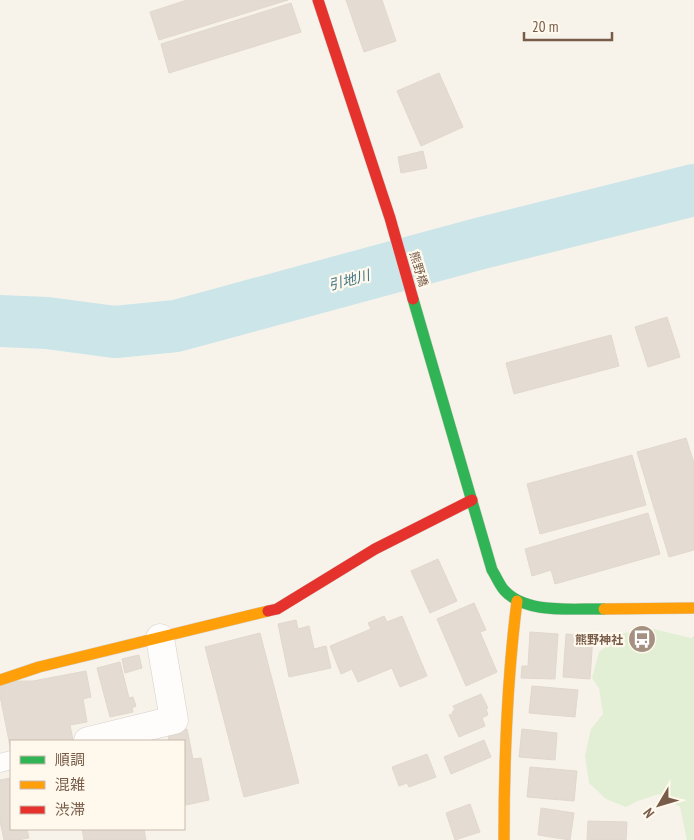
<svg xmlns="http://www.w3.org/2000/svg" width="694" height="840" font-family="'PT Sans Narrow','Noto Sans JP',sans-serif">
	<rect width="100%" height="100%" fill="#f7f3eb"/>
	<path fill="#e2efd5" d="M654,629L691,638L694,636V840H687L680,807L659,794L638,801L626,807L606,799L589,783L585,756L591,729L603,714L599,688L592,678L599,652L624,633Z"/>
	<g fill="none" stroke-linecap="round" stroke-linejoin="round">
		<path stroke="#cbe5e9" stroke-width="52" d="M0,321L47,323L115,332L176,326L478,244L694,190"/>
	</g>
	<g fill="#e4dcd2" stroke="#e1d7cd">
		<path d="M187,0H288L159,40L150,12Z"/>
		<path d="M346,0H382L396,41L364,52Z"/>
		<path d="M291,3L301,32L169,73L161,44Z"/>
		<path d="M439,73L463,127L421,146L397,91Z"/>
		<path d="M423,151L427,168L401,173L398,157Z"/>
		<path d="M667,317L680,357L648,367L635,327Z"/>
		<path d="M611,335L619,366L514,394L506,363Z"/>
		<path d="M686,438L694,463V550L669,557L637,452Z"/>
		<path d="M632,455L646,505L540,534L527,484Z"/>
		<path d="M648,513L660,554L555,584L551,570L532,576L525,549Z"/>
		<path d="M438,559L457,601L430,613L411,571Z"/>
		<path d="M474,603L486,630L480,632L497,672L466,686L437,619Z"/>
		<path d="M384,616L387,622L402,616L427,676L400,687L392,668L358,682L352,669L341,674L330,646L371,629L368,623Z"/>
		<path d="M296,620L298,629L309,626L314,649L326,646L331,668L289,677L278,624Z"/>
		<path d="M530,632L558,634L555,679L521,678L522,666H528Z"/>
		<path d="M260,633L299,783L244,797L205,647Z"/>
		<path d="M566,634L593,636L590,679L563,677Z"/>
		<path d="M139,655L142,668L125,673L122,659Z"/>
		<path d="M120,662L129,698L133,697L136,706L132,708L133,712L110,717L97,668Z"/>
		<path d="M86,671L91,697L83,699L87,722L70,725L73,740L65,741H11V751L0,696V681H33Z"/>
		<path d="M532,686L578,690L575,717L529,713Z"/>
		<path d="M481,694L488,708L486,709L488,715L482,718L485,726L459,737L449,715L453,714L452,712L455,710L453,706Z"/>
		<path d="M187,729L193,759L201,758L209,800L186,805L184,801V741H169L168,733Z"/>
		<path d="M522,729L557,733L555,760L519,757Z"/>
		<path d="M484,740L491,757L451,774L444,757Z"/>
		<path d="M427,754L436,777L409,787L407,783L399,786L392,767Z"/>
		<path d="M530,767L577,771L574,801L527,797Z"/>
		<path d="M11,778V829H27L29,838L18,840H4L0,821V780Z"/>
		<path d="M470,804L480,832L455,840L446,813Z"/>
		<path d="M541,808L574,813L570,840L538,835Z"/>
		<path d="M588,821L627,822L626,840H587Z"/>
		<path d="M82,829H144L146,840H84Z"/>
	</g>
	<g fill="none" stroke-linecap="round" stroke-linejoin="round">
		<g stroke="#d7d0c9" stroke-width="19">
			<path id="lane" d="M0,763L11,760"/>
		</g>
		<g stroke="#d7d0c9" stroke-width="29">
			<path id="street" d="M88,741L174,720L160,638"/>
		</g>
		<g stroke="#d7d0c8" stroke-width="12">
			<path id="fast" d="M413,299L492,570C496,576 499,584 504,590C526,615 574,608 604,609"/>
		</g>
		<g stroke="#d7d0c8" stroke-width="12">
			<g id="slow">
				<path d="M604,609L694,608"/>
				<path d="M0,680L39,667L268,611"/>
				<path d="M504,840C504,760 507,680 517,601"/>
			</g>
		</g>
		<g stroke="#d7d0c8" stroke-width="12">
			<g id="jam">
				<path d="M318,0L390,218L413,299"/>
				<path d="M268,611L277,609L375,549L472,500"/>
			</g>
		</g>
		<use href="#lane" stroke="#fefdfc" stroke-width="18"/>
		<use href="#street" stroke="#fefdfc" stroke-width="28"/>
		<use href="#fast" stroke="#30b455" stroke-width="11"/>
		<use href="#slow" stroke="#ff9f0a" stroke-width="11"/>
		<use href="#jam" stroke="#e5322d" stroke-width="11"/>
	</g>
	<defs>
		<g id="bus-disc" transform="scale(1.4375)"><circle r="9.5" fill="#a49182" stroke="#fff9ed"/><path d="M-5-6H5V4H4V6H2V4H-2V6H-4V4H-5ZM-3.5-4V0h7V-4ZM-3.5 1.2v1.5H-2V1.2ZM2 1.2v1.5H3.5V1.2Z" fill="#fff"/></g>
	</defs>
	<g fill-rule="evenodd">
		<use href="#bus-disc" x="642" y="639"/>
	</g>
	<g text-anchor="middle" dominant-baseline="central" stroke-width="4.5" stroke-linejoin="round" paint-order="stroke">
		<g font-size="12" fill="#785c49" stroke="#fff9ed">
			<text transform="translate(419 269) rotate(73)">熊野橋</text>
		</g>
		<g font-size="12" font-weight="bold" fill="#785c49" stroke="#fff9ed" text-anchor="end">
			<text x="623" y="639">熊野神社</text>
		</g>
		<g font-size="14" font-style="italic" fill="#3e7685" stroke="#fff9ed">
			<text transform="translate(349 280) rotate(-15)">引地川</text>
		</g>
	</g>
	<rect x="10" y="740" width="175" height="90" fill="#fff9ed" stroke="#c9baab"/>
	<rect x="20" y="756" width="25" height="8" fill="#30b455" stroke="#c9baab"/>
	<text x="55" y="765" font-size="15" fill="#785c49">順調</text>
	<rect x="20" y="781" width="25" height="8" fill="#ff9f0a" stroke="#c9baab"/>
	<text x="55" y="790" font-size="15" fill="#785c49">混雑</text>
	<rect x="20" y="806" width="25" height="8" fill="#e5322d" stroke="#c9baab"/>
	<text x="55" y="815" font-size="15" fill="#785c49">渋滞</text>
	<g transform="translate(659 805) rotate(232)" stroke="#fff9ed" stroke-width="4" paint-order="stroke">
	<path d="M0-4L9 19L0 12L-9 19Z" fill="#785c49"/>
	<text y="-8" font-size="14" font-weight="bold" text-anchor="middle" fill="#785c49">N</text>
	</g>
	<path d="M524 32v8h88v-8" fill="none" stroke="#785c49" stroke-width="2.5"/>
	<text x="532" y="32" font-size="15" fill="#785c49" stroke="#fff9ed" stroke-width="4" paint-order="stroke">20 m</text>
</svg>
